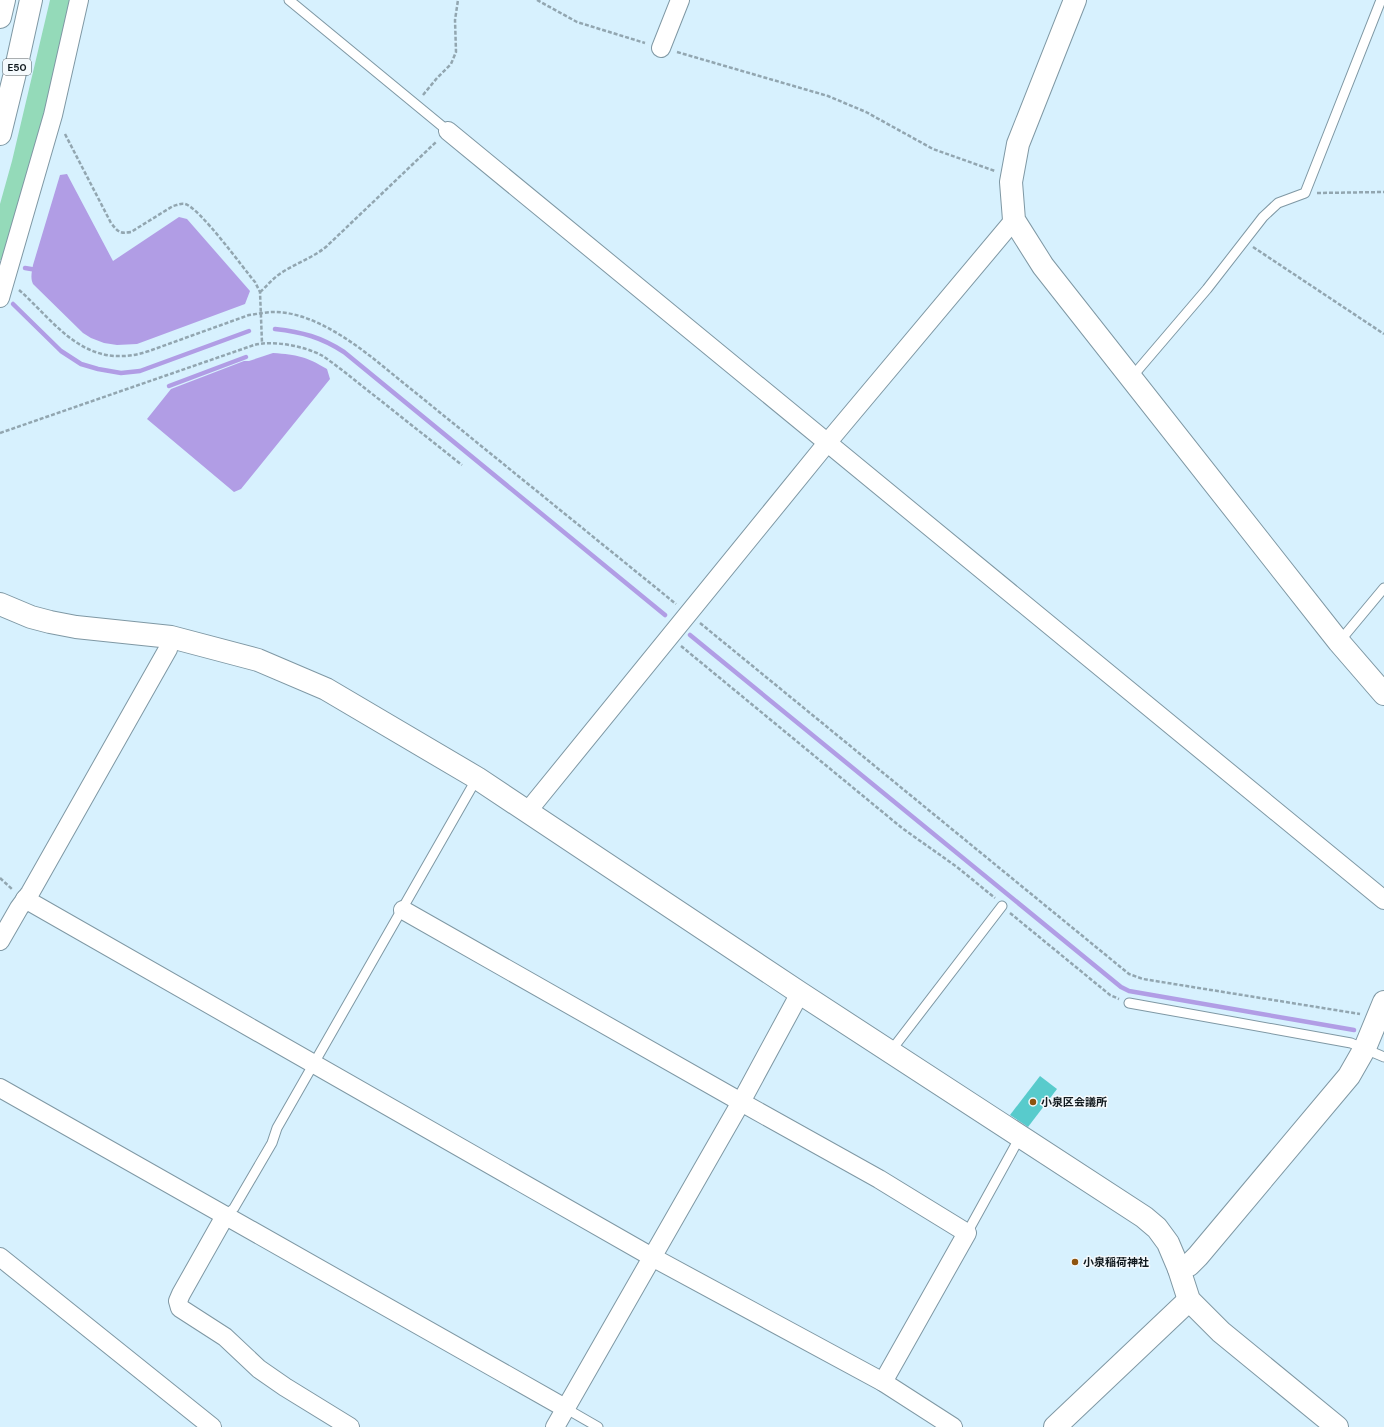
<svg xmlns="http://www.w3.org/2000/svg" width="1384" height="1427" font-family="'DM Sans','Noto Sans JP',sans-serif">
	<rect width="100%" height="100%" fill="#d7f1fe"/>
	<path fill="#94dab9" d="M50,0H72L52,84L7,255L1,260H0V204L12,161Z"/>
	<g fill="#b19de5">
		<path d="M67,174L113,261L179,217L187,219L250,291L245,304L137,344L117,345L104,343L91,338L83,333L33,284C30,277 32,272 33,265L60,175Z"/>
		<path d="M273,353C298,355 305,356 327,369L330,379L241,489L234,492L147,419L171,389L244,361H249Z"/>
	</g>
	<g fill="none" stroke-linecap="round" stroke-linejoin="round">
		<g stroke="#b19de5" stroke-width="4.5">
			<path d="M25,268L37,270"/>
			<path d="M13,304L61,351L81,364L98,369L121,373L140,371L249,331"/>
			<path d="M275,329C302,332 321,337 344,352L665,615"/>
			<path d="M169,386L246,357"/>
			<path d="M690,635L1121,987L1129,991L1354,1030"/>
		</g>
	</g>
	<path fill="#58cbcc" d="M1040,1076L1057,1089L1028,1127L1010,1115Z"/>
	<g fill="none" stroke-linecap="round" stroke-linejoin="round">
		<g stroke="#7f98a4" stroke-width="11">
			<g id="service">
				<path d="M289,0L448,131"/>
				<path d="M1131,378L1207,289L1263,217L1278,203L1305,193L1381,0"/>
				<path d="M1339,642L1384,588"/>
				<path d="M1129,1003L1351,1043L1384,1057"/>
				<path d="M890,1052L1002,906"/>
				<path d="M225,1216L234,1208L272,1143L277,1128L477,778"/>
				<path d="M967,1233L1020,1137"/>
				<path d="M565,1408L598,1427"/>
			</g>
		</g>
		<g stroke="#7f98a4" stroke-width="20">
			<g id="minor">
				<path d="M661,48L680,0"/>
				<path d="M448,131L1384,900"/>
				<path d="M0,298L53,115L79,0"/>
				<path d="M527,812L827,443L1014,220"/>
				<path d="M25,899L652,1257L883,1382L953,1427"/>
				<path d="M403,910L741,1102L879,1179L967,1233L883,1382"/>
				<path d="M0,941L19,908L30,893L168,649L171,637"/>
				<path d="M0,1088L565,1408"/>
				<path d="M225,1216L181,1294L178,1301L180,1308L225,1337L259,1369L285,1387L350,1427"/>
				<path d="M0,1257L212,1427"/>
				<path d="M555,1427L741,1102L800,993"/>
			</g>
		</g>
		<g stroke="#7f98a4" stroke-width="24">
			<g id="tertiary">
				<path d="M1075,0L1018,144L1011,182L1014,220L1043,266L1339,642L1384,694"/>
				<path d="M0,604L31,617L50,622L76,627L171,637L258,660L326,689L477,778L800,993L1144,1217L1157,1228L1168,1243L1179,1269L1189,1300L1221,1332L1337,1427"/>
				<path d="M1179,1269L1189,1265L1198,1256L1349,1076L1365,1048L1384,1002"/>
				<path d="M1055,1427L1189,1300"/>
			</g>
		</g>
		<g stroke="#7f98a4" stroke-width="24">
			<g id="motorway">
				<path d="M0,17L4,0"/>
				<path d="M0,134L14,77L31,0"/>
			</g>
		</g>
		<g stroke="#92a6b0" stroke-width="2.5" stroke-dasharray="4 2" stroke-linecap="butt">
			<path d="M537,0L577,22L645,43"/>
			<path d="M677,52L828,96L866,112L933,149L995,171"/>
			<path d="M423,95L437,78L451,64L456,52L455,20L458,0"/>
			<path d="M65,134L111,223C118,232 120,234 131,232L173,206C177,205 181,203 185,204C200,208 243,268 255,282L260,292L262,343"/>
			<path d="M1317,193L1384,192"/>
			<path d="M1253,247L1384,334"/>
			<path d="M19,290C49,316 76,358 122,356C131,356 140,354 149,351L249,315C258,314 266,312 274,312C310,312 347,338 374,359L676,604"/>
			<path d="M260,292C267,286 272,279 281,273C296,263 313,258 327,246L436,142"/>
			<path d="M0,433L254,345C272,340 304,346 321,355C328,359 335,365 342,370L462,465"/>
			<path d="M700,623L1129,974L1143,979L1360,1014"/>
			<path d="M681,646L902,828L957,867L995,898"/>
			<path d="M0,878L13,890"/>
			<path d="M1010,913L1110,995L1119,999"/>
		</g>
		<use href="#service" stroke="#fff" stroke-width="9"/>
		<use href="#minor" stroke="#fff" stroke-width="18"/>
		<use href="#tertiary" stroke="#fff" stroke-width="22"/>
		<use href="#motorway" stroke="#fff" stroke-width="22"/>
	</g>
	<g fill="#8e540f" stroke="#f5fafd" stroke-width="1.5">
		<circle cx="1033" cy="1102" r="4"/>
		<circle cx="1075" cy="1262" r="4"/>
	</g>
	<g text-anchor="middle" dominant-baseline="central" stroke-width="3" stroke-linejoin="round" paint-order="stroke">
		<rect fill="#f5fafd" stroke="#555c61" stroke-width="1" x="3" y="59" width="28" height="16" rx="3"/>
		<g font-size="10" font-weight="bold" fill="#10191e">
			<text x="17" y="67">E50</text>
		</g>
		<g font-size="11" font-weight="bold" fill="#10191e" stroke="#f5fafd" text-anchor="start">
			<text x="1041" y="1102">小泉区会議所</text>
			<text x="1083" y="1262">小泉稲荷神社</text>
		</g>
	</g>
</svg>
